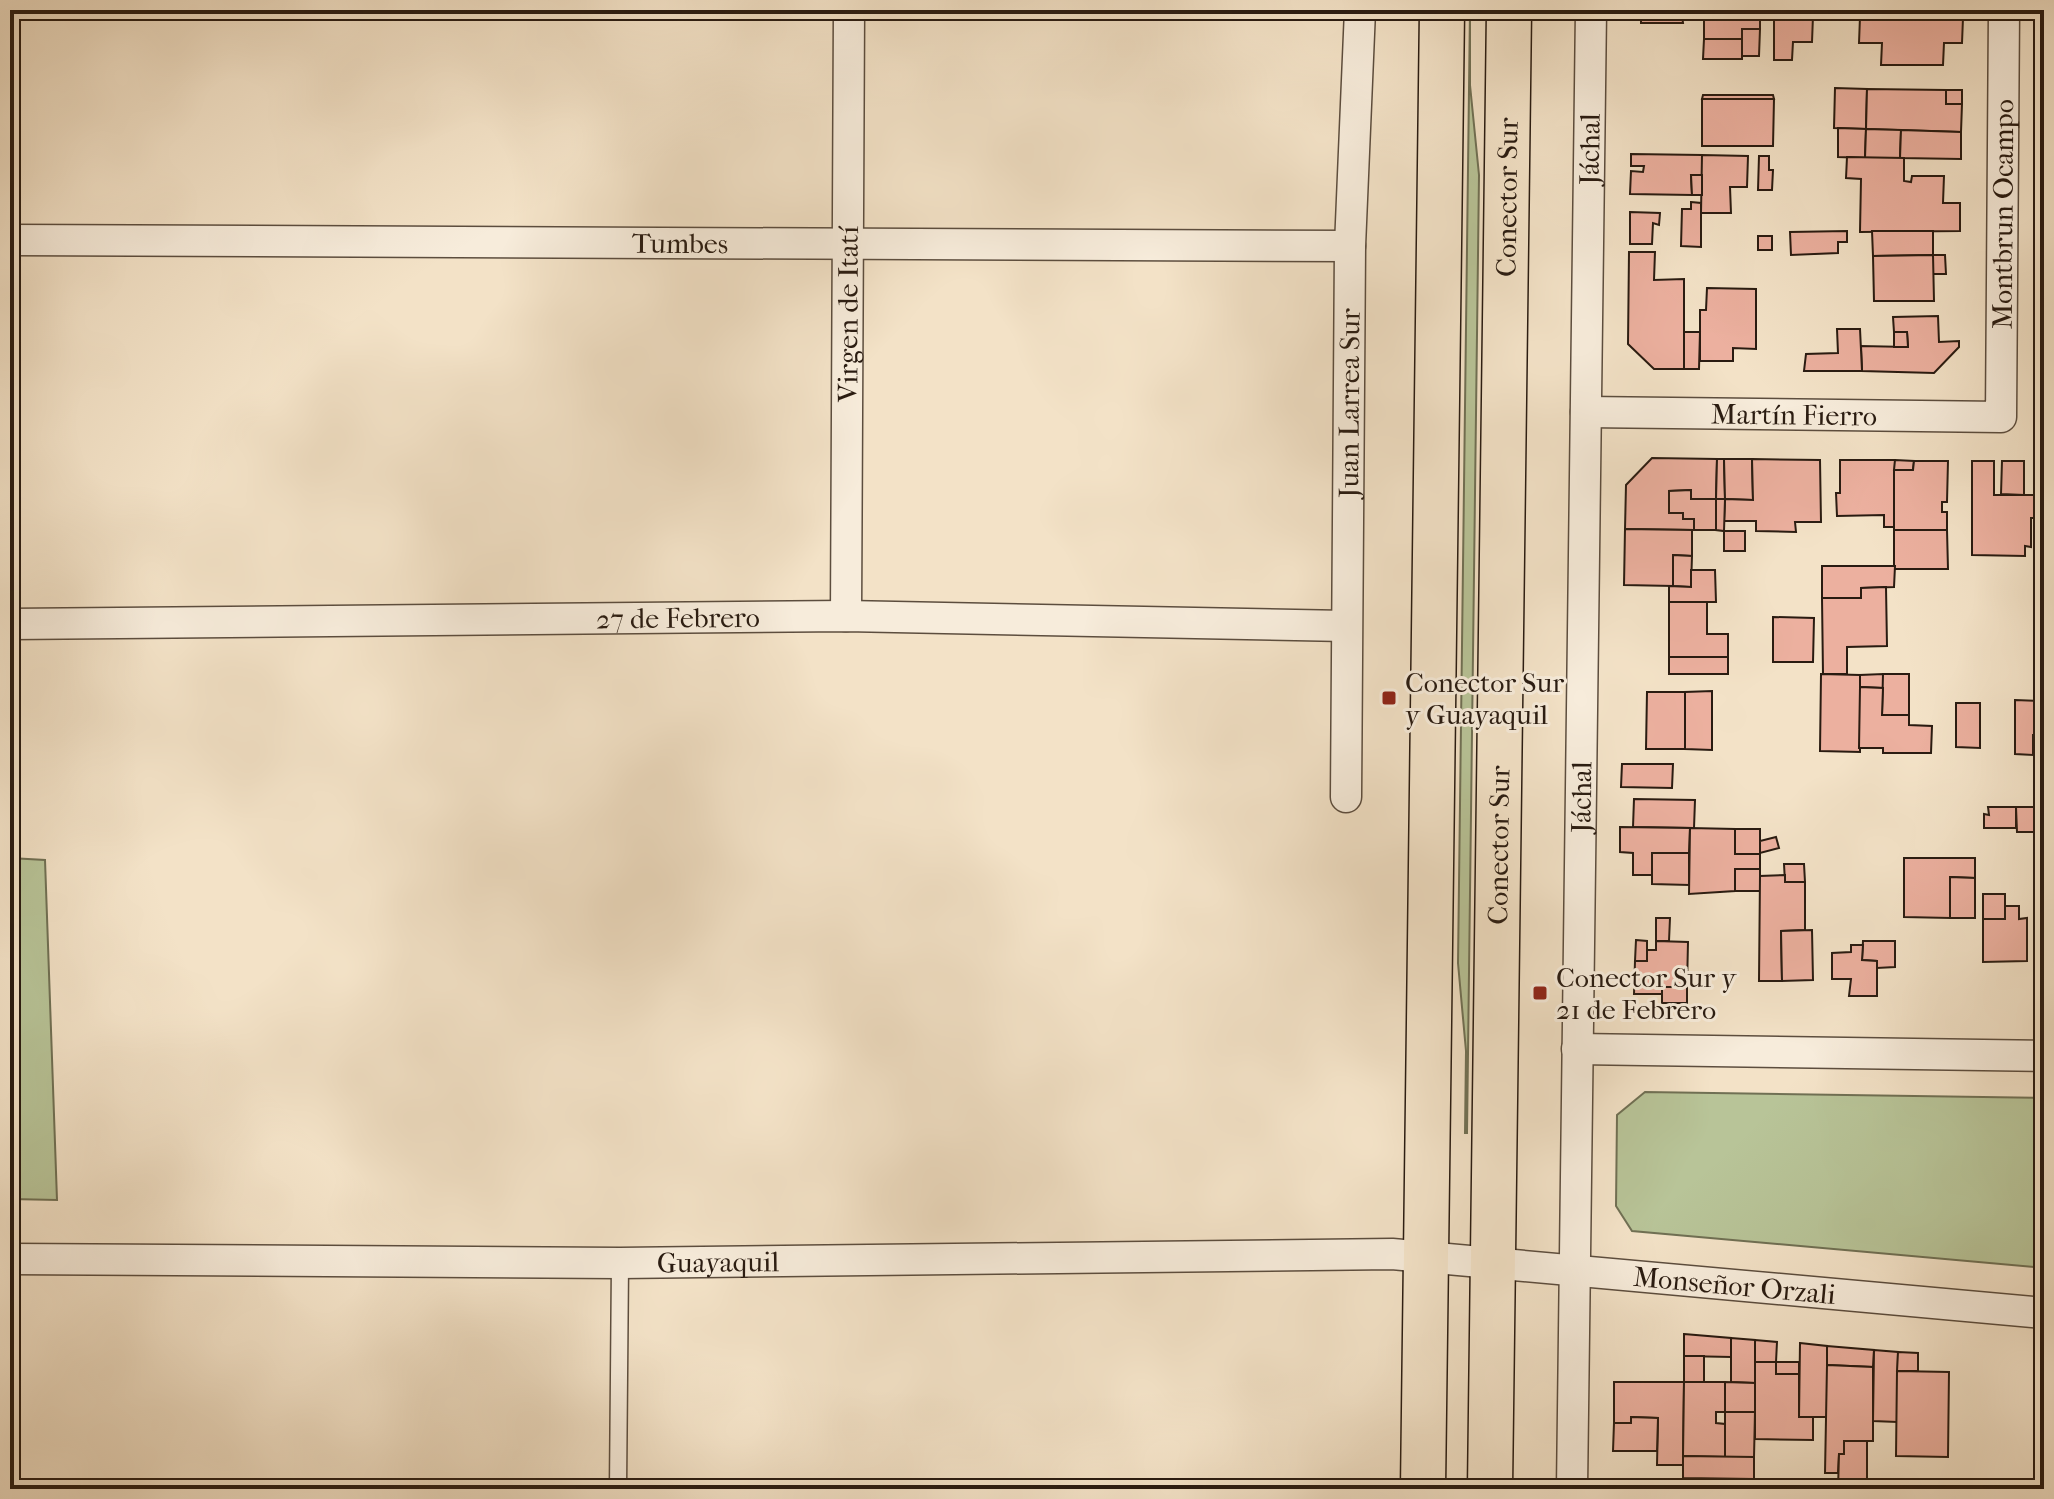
<svg xmlns="http://www.w3.org/2000/svg" width="2054" height="1499" font-family="'IM FELL French Canon',serif">
	<rect width="100%" height="100%" fill="#f3e2c7"/>
	<filter id="stains"><feTurbulence type="fractalNoise" baseFrequency=".0025" numOctaves="4"/><feColorMatrix values="0 0 0 0 .2 0 0 0 0 .09 0 0 0 0 .02 0 0 0 .5 -.17"/></filter>
	<radialGradient id="worn" r=".72"><stop offset=".6" stop-color="#630" stop-opacity="0"/><stop offset="1" stop-color="#630" stop-opacity=".3"/></radialGradient>
	<g fill="#b8c498" stroke="#707054" stroke-width="2">
		<path d="M1470,10V85L1479,175L1467,1133H1465L1466,1051L1458,963Z"/>
		<path d="M10,858L45,860L57,1200L10,1199Z"/>
		<path d="M1645,1092L2044,1098V1268L1632,1231L1616,1206L1617,1115Z"/>
	</g>
	<g fill="#ecb09f" stroke="#291b11" stroke-width="2">
		<path d="M1641,10H1692V15H1682L1683,23H1641Z"/>
		<path d="M1704,10H1760V29H1742V39H1704Z"/>
		<path d="M1813,16L1812,42H1793L1792,60H1774V17Z"/>
		<path d="M1860,17L1963,18L1962,43H1944L1943,65H1881L1882,43H1859Z"/>
		<path d="M1742,29H1760L1759,56H1742Z"/>
		<path d="M1704,39H1742V59H1703Z"/>
		<path d="M1835,88L1867,89L1866,129L1834,128Z"/>
		<path d="M1867,89L1946,90V104H1962L1961,132L1866,129Z"/>
		<rect x="1946" y="90" width="16" height="14"/>
		<path d="M1703,95H1773L1774,99H1702Z"/>
		<path d="M1702,99H1774L1773,146H1702Z"/>
		<path d="M1838,128L1866,129L1865,158L1838,157Z"/>
		<path d="M1866,129L1901,130L1900,158H1865Z"/>
		<path d="M1901,130L1961,132V159L1900,158Z"/>
		<path d="M1631,154L1702,155V175H1691L1692,195L1630,194L1631,171L1643,172L1644,166H1631Z"/>
		<path d="M1702,155L1748,156L1747,187H1730L1731,213H1701Z"/>
		<path d="M1759,156H1769V170H1773L1772,190H1758Z"/>
		<path d="M1847,157L1904,158V181L1911,182L1912,176H1944L1943,203H1960V231L1860,232L1861,179L1846,178Z"/>
		<path d="M1691,175H1702V195H1692Z"/>
		<path d="M1691,202L1701,203V247L1681,246L1682,209H1691Z"/>
		<path d="M1630,212L1660,213L1659,225L1653,223L1652,244H1630Z"/>
		<path d="M1847,231V242H1838V253L1791,255L1790,232Z"/>
		<path d="M1872,231H1933V255L1873,256Z"/>
		<rect x="1758" y="236" width="14" height="14"/>
		<path d="M1629,252H1655L1654,280L1684,279V369H1654L1628,344Z"/>
		<path d="M1933,255H1945L1946,274H1933Z"/>
		<path d="M1933,255L1934,301H1874L1873,256Z"/>
		<path d="M1707,288L1756,289V349L1733,348V361H1700V310H1706Z"/>
		<path d="M1938,316L1939,342L1959,341V347L1934,373L1862,371L1861,346L1908,347L1907,332H1894L1893,317Z"/>
		<path d="M1837,329H1860L1862,371H1804L1806,354L1838,353Z"/>
		<path d="M1684,332H1700L1699,369H1684Z"/>
		<path d="M1894,332H1907L1908,347H1894Z"/>
		<path d="M1652,458L1717,459L1716,499H1691V490L1669,491V513H1683V519H1694V530L1625,529L1626,485Z"/>
		<path d="M1717,459H1724L1725,499H1716Z"/>
		<path d="M1724,459H1752L1753,500L1725,499Z"/>
		<path d="M1752,459L1820,460L1821,522H1795L1796,532L1756,531V521H1724L1725,499L1753,500Z"/>
		<path d="M1840,460H1895L1894,527H1884V515L1837,516L1836,493H1840Z"/>
		<path d="M1895,460L1914,461L1913,470H1894Z"/>
		<path d="M1914,461H1948L1947,502H1942V512H1947V530H1894V470H1913Z"/>
		<path d="M1972,461H1994V495H2044V518H2031V547L2025,546V556L1972,555Z"/>
		<path d="M2002,461H2024V495L2001,494Z"/>
		<path d="M1691,490V499H1716V530H1694V519H1683V513H1669V491Z"/>
		<path d="M1716,499H1725L1724,531L1716,530Z"/>
		<path d="M1625,529L1692,530V556L1673,555V586L1624,585Z"/>
		<path d="M1894,530H1947L1948,569H1894Z"/>
		<rect x="1724" y="531" width="21" height="20"/>
		<path d="M1673,555L1692,556L1691,587L1673,586Z"/>
		<path d="M1822,566H1895L1894,587L1861,588V598H1822Z"/>
		<path d="M1691,570H1715L1716,602H1669V586L1691,587Z"/>
		<path d="M1886,587L1887,646L1847,647V674H1823L1822,598H1861V588Z"/>
		<path d="M1669,602H1707V634H1728V657H1669Z"/>
		<path d="M1773,617L1814,618L1813,662H1773Z"/>
		<rect x="1669" y="657" width="59" height="17"/>
		<path d="M1821,674L1860,675V752L1820,751Z"/>
		<path d="M1883,674V688L1860,687V675Z"/>
		<path d="M1883,674H1909V715H1882Z"/>
		<path d="M1860,687L1883,688L1882,715H1909V725L1932,726L1931,753H1883V748H1859Z"/>
		<path d="M1712,691V750L1685,749V692Z"/>
		<path d="M1647,692H1685V749H1646Z"/>
		<path d="M2015,700L2044,701V735H2033V755L2015,754Z"/>
		<path d="M1956,703H1980V748L1956,747Z"/>
		<path d="M1622,764H1673L1672,788L1621,787Z"/>
		<path d="M1634,799L1695,800L1694,828L1633,827Z"/>
		<path d="M1988,807H2016V828H1984V814L1989,815Z"/>
		<path d="M2016,807H2041L2040,832H2017Z"/>
		<path d="M1620,827L1690,828L1689,853H1652V875H1633V853L1620,852Z"/>
		<path d="M1690,828L1735,829V854H1760V869H1735V891L1689,894Z"/>
		<rect x="1735" y="829" width="25" height="25"/>
		<path d="M1776,837L1779,848L1760,853V841Z"/>
		<path d="M1652,853H1689V885L1652,884Z"/>
		<path d="M1904,858H1975V878L1950,877V918L1904,917Z"/>
		<path d="M1784,864H1804L1805,882H1785Z"/>
		<rect x="1735" y="869" width="25" height="22"/>
		<path d="M1785,875V882H1805V930L1781,931L1782,981H1759L1760,876Z"/>
		<path d="M1950,877L1975,878V918H1950Z"/>
		<rect x="1983" y="894" width="22" height="25"/>
		<path d="M2005,906H2019V919L2027,918V961L1983,962V919H2005Z"/>
		<path d="M1656,918H1670L1669,941H1656Z"/>
		<path d="M1812,930L1813,980L1782,981L1781,931Z"/>
		<path d="M1636,940L1647,941V961H1635Z"/>
		<path d="M1656,941L1688,942L1687,987H1662V994H1634L1635,961H1647V950H1656Z"/>
		<path d="M1863,941H1895V967L1877,968V961L1862,960Z"/>
		<path d="M1851,945H1863L1862,960L1877,961V996H1849L1851,979H1832V953L1851,952Z"/>
		<rect x="1662" y="987" width="25" height="16"/>
		<path d="M1684,1334L1731,1338V1357L1684,1356Z"/>
		<path d="M1731,1338L1755,1340V1383L1731,1382Z"/>
		<path d="M1755,1340L1777,1342L1776,1362H1755Z"/>
		<path d="M1800,1343L1827,1346V1417H1799Z"/>
		<path d="M1827,1346L1874,1350L1873,1367L1827,1365Z"/>
		<path d="M1874,1350L1898,1352L1897,1422L1873,1421Z"/>
		<path d="M1898,1352L1918,1353V1371H1897Z"/>
		<path d="M1684,1356H1704V1383L1684,1382Z"/>
		<path d="M1755,1362H1776V1374H1799V1417H1813V1440L1755,1439Z"/>
		<rect x="1776" y="1362" width="23" height="12"/>
		<path d="M1827,1365L1873,1367V1441H1844V1454H1839L1838,1473H1825Z"/>
		<path d="M1897,1371L1949,1372L1948,1457L1896,1456Z"/>
		<path d="M2041,1380L2044,1381V1436H2040Z"/>
		<path d="M1614,1382H1684L1683,1465H1657L1658,1418L1631,1417V1423H1614Z"/>
		<path d="M1684,1382H1725V1412H1716V1423L1725,1424V1457L1683,1456Z"/>
		<path d="M1725,1382L1755,1383V1412H1725Z"/>
		<path d="M1725,1412H1755L1754,1457H1725Z"/>
		<path d="M1631,1417L1658,1418L1657,1451H1613L1614,1423H1631Z"/>
		<path d="M1844,1441H1867V1489H1838L1839,1454H1844Z"/>
		<path d="M1683,1456L1754,1457V1479L1683,1478Z"/>
		<path d="M1754,1479L1796,1480V1489H1754Z"/>
	</g>
	<g fill="none" stroke-linecap="round" stroke-linejoin="round">
		<g stroke="#5c4d3e" stroke-width="19">
			<path id="lane" d="M618,1489L620,1263"/>
		</g>
		<g stroke="#5c4d3e" stroke-width="33">
			<g id="street">
				<path id="s1" d="M10,240L1350,246"/>
				<path id="s2" d="M1586,412L2001,417L2004,10"/>
				<path id="s3" d="M846,616L849,10"/>
				<path id="s4" d="M10,624L846,616L1346,626"/>
				<path id="s5" d="M1346,797L1350,246L1360,10"/>
				<path d="M1577,1049L2044,1056"/>
				<path id="s6" d="M10,1259L620,1263L1392,1254L2044,1313"/>
				<path id="s7" d="M1572,1489L1591,10"/>
			</g>
		</g>
		<g stroke="#291b11" stroke-width="47">
			<g id="primary">
				<path d="M1423,1489L1442,10"/>
				<path id="s8" d="M1490,1489L1509,10"/>
			</g>
		</g>
		<use href="#lane" stroke="#f7ecdb" stroke-width="16"/>
		<use href="#street" stroke="#f7ecdb" stroke-width="30"/>
		<use href="#primary" stroke="#f3e2c7" stroke-width="44"/>
	</g>
	<g fill="#8f2418" stroke="#f7ecdb" stroke-width="3">
		<rect x="1381" y="690" width="16" height="16" rx="4"/>
		<rect x="1532" y="985" width="16" height="16" rx="4"/>
	</g>
	<g text-anchor="middle" dominant-baseline="central" stroke-width="6" stroke-linejoin="round" paint-order="stroke">
		<g font-size="28" fill="#291b11" stroke="#f7ecdb">
			<text stroke="none"><textPath href="#s7" startOffset="1340">Jáchal</textPath></text>
			<text stroke="none"><textPath href="#s8" startOffset="1292">Conector Sur</textPath></text>
			<text stroke="none"><textPath href="#s2" startOffset="618">Montbrun Ocampo</textPath></text>
			<text stroke="none"><textPath href="#s1" startOffset="670">Tumbes</textPath></text>
			<text stroke="none"><textPath href="#s3" startOffset="302">Virgen de Itatí</textPath></text>
			<text stroke="none"><textPath href="#s5" startOffset="394">Juan Larrea Sur</textPath></text>
			<text stroke="none"><textPath href="#s2" startOffset="208">Martín Fierro</textPath></text>
			<text stroke="none"><textPath href="#s4" startOffset="668">27 de Febrero</textPath></text>
			<text stroke="none"><textPath href="#s7" startOffset="692">Jáchal</textPath></text>
			<text stroke="none"><textPath href="#s8" startOffset="644">Conector Sur</textPath></text>
			<text stroke="none"><textPath href="#s6" startOffset="708">Guayaquil</textPath></text>
			<text stroke="none"><textPath href="#s6" startOffset="1726">Monseñor Orzali</textPath></text>
		</g>
		<g font-size="28" fill="#291b11" stroke="#f7ecdb" text-anchor="start">
			<text x="1405" y="682">Conector Sur<tspan x="1405" dy="32">y Guayaquil</tspan></text>
			<text x="1556" y="977">Conector Sur y<tspan x="1556" dy="32">21 de Febrero</tspan></text>
		</g>
	</g>
	<rect width="2054" height="1499" fill="none" stroke="#f3e2c7" stroke-width="40"/>
	<rect x="12" y="12" width="2030" height="1475" fill="none" stroke="#291b11" stroke-width="4"/>
	<rect x="20" y="20" width="2014" height="1459" fill="none" stroke="#291b11" stroke-width="2"/>
	<rect width="100%" height="100%" filter="url(#stains)"/>
	<rect width="100%" height="100%" fill="url(#worn)"/>
</svg>
